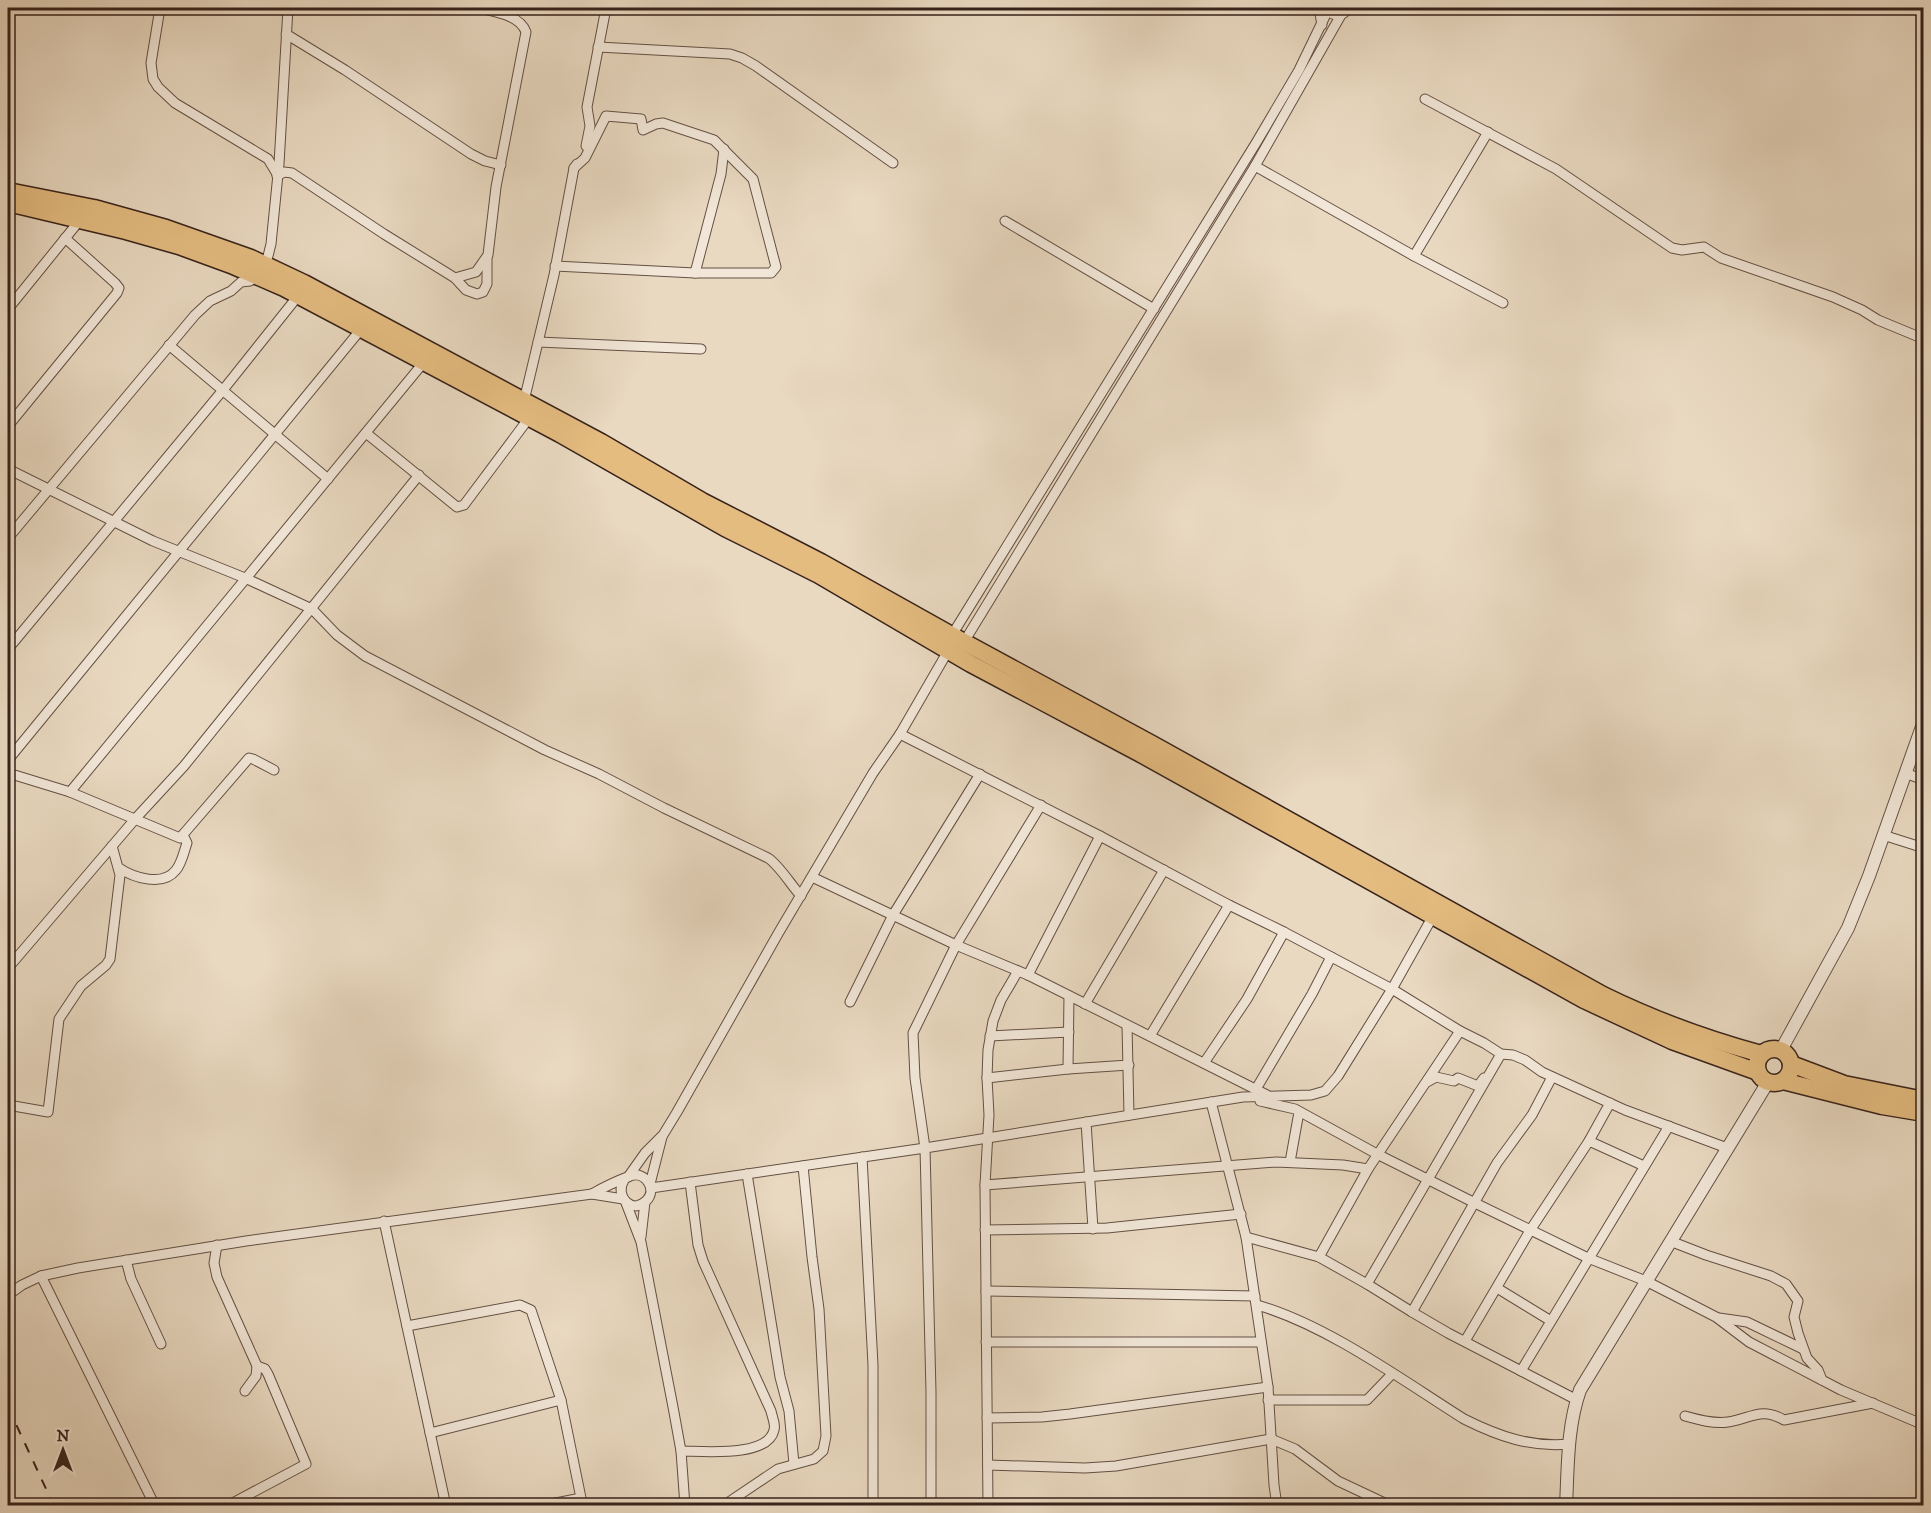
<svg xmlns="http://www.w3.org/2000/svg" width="1931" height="1513" font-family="'IM FELL DW Pica',serif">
	<rect width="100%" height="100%" fill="#e9d9c1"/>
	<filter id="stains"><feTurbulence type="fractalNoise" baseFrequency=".00333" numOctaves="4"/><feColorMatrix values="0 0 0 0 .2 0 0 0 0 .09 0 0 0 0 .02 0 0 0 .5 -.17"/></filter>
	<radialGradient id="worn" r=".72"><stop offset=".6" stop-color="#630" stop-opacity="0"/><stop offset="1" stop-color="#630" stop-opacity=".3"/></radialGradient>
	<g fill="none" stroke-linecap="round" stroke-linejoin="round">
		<g stroke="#645044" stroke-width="11">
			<g id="minor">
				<path d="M160,8L151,63L153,79L158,87L175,103L268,159L277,174"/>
				<path d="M1319,8L1322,25"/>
				<path d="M1328,8C1330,15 1338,17 1344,13L1348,8"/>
				<path d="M286,34L345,70L471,154L485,161L501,165"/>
				<path d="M598,47L730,54L742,58L756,66L893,163"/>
				<path d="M1425,99L1556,169L1672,248L1682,250L1704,247L1721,258L1833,297L1862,310L1878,320L1924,339"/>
				<path d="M586,146L590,126L587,107L606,8"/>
				<path d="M1255,166L1414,256L1503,303"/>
				<path d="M574,168L585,158L606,116L641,119L643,130L656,124L663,123L714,140L753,179L776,267L771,273H695"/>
				<path d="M277,176L284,172L292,173L384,234L455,278L466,290L477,294L483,292L487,284V257"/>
				<path d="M1005,221L1154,309"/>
				<path d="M1414,256L1488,132"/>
				<path d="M555,266L695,273L721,174L724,149"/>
				<path d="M455,278L476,272L488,255L496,187L526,32C520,15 495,12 479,8"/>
				<path d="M8,309L80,220"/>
				<path d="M538,342L701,349"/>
				<path d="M169,345L328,479"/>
				<path d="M524,401L554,275L574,168L577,164"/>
				<path d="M8,426L117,293L119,288L115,283L65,238"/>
				<path d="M366,433L457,507L464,505L529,418"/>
				<path d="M8,469L153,541L245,578L312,609L337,635L365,656L545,750L599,774L664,808L768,858C780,866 790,884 801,896"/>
				<path d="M8,538L195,315L210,301L231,291L241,282L250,281L258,276L268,256L271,244L279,164L288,8"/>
				<path d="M952,635L1256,143L1299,70L1328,10"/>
				<path d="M964,642L1255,166L1341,15"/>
				<path d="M8,649L223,390L298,296"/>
				<path d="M900,734L1100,836L1229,905L1284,932L1392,989L1460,1031L1484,1043L1501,1054L1513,1055L1525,1060L1542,1072L1625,1110L1727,1148"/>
				<path d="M8,760L362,328"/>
				<path d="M8,773L70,792L180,838L249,758L253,759L274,770"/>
				<path d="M1905,773L1924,780"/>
				<path d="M70,792L424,362"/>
				<path d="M1883,835L1924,848"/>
				<path d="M119,868C134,878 163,887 176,870C182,863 184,851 187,843L183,835"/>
				<path d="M812,877L956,945L1028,975L1267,1095"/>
				<path d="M8,968L136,818L184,766L419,475"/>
				<path d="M1028,975L1100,836"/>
				<path d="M850,1002L893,915L980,774"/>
				<path d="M1085,1004L1164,870"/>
				<path d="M1127,1025L1129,1115"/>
				<path d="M990,1036L1069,1032"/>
				<path d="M1150,1036L1229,905"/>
				<path d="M1204,1063L1247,999L1284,932"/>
				<path d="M1068,1069L1069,996"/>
				<path d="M987,1078L1068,1069L1129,1065"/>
				<path d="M1427,1082L1436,1077L1454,1081L1458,1078L1478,1086L1484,1078"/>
				<path d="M1256,1089L1312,994L1331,957"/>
				<path d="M1260,1101L1295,1109L1377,1154L1473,1202L1588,1258L1646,1281L1716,1317L1749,1342L1841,1390L1924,1425"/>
				<path d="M1211,1102L1246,1237L1268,1387L1274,1485L1277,1506"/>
				<path d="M8,1105L48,1112L59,1019L81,986L106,965L110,959L120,875L112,846"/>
				<path d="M1086,1122L1093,1229"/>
				<path d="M1589,1141L1644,1166"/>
				<path d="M862,1157L873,1365V1506"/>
				<path d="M1290,1162L1299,1112"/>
				<path d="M747,1174L780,1377L789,1411L794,1464"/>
				<path d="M628,1177L645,1153L663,1135L677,1112L779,932L873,773L900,734L948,651"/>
				<path d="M650,1184L662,1137"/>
				<path d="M985,1185L1276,1162L1343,1165L1368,1169"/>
				<path d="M651,1188L925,1148L1243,1097L1311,1095L1325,1091L1338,1076L1392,989L1433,916"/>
				<path d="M592,1194C604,1187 617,1181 630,1176C645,1170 658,1190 646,1201C632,1215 614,1196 624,1180"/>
				<path d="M626,1203L641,1242L673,1407L681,1451L685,1506"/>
				<path d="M384,1221L446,1506"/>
				<path d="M985,1230L1107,1228L1241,1214"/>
				<path d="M641,1237L645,1202"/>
				<path d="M1246,1237L1319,1257L1367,1284L1412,1312L1448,1333L1577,1400"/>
				<path d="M1670,1241L1706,1255L1771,1276L1786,1284L1798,1301L1794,1317L1798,1333L1807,1358L1818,1370L1822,1380"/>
				<path d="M217,1245L214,1263L217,1277L257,1366L256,1376L245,1391"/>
				<path d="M1319,1257L1368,1169L1460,1031"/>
				<path d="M126,1260L131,1279L161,1344"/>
				<path d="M41,1276L155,1506"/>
				<path d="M1367,1284L1501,1054"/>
				<path d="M1497,1288L1551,1321"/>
				<path d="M986,1291L1255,1296"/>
				<path d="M8,1295L22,1285L41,1276L78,1268L246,1241L592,1194L623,1199"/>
				<path d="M1257,1305C1327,1325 1402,1380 1464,1419C1498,1436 1531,1448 1570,1444"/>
				<path d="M1412,1312L1497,1163L1532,1115L1552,1077"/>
				<path d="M1719,1318L1747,1322L1803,1349"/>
				<path d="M407,1326L520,1305L531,1310L561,1400"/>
				<path d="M1465,1341L1531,1229L1589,1141L1610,1103"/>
				<path d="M986,1342H1261"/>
				<path d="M1521,1371L1669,1126"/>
				<path d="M1268,1400H1367L1392,1374"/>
				<path d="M1685,1416C1699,1420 1714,1424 1728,1422C1750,1419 1761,1406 1784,1420L1873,1403"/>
				<path d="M987,1418L1042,1417L1070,1414L1268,1387"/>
				<path d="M430,1433L561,1400L581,1498L541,1506"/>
				<path d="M681,1451C702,1451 768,1458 774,1430C776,1424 772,1417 771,1411L703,1261L698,1245L690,1182"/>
				<path d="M988,1465L1085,1468L1116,1466L1271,1439L1295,1449L1338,1481L1391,1506"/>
				<path d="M227,1506L306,1464L268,1374L265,1369L257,1366"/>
				<path d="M723,1506L778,1469L814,1459L823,1451L826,1436L819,1309L812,1257L803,1166"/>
				<path d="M931,1506V1392L925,1148L915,1078L913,1033L956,945L1041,805"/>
				<path d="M988,1506L985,1185L989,1115L987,1078L988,1050L993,1021L1001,1000L1018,971"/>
				<path d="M1922,1506L1924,1494"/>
			</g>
		</g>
		<g stroke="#645044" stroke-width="14">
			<g id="tertiary">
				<path d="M1781,1050L1848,928L1869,876L1924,721"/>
				<path d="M1566,1506C1568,1467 1567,1427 1580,1390L1768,1082"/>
			</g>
		</g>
		<g stroke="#37221b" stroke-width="19">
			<g id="trunk">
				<path d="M8,191L94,208L166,228L251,258L304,283L601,442L702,501L821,562L964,642L1154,745L1603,995C1654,1020 1706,1039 1761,1054"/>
				<path d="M8,203L126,231L179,246L231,265L284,288L560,434L725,528L819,575L971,664L1139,753L1584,1000L1672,1041L1758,1072"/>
				<circle cx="1774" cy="1066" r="17"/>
				<path d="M1791,1064L1844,1084L1924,1100"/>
				<path d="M1783,1081L1882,1106L1924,1113"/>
			</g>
		</g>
		<use href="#minor" stroke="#f1e6d7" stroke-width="9"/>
		<use href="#tertiary" stroke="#f1e6d7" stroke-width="12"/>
		<use href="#trunk" stroke="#e4bc80" stroke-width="16"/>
		<path stroke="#37221b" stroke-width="2" stroke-dasharray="10 10" stroke-linecap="butt" d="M8,1407L54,1506"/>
	</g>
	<rect width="1931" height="1513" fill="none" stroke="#e9d9c1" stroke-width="30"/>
	<rect x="9" y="9" width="1913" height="1495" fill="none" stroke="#37221b" stroke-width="3"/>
	<rect x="15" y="15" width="1901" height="1483" fill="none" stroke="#37221b" stroke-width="1.5"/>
	<g transform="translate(63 1450)" stroke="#f1e6d7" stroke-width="4.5" paint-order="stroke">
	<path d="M0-4.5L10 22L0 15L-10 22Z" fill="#37221b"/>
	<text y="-9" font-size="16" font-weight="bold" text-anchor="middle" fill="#37221b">N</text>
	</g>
	<rect width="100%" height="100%" filter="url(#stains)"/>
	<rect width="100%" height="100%" fill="url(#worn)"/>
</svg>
